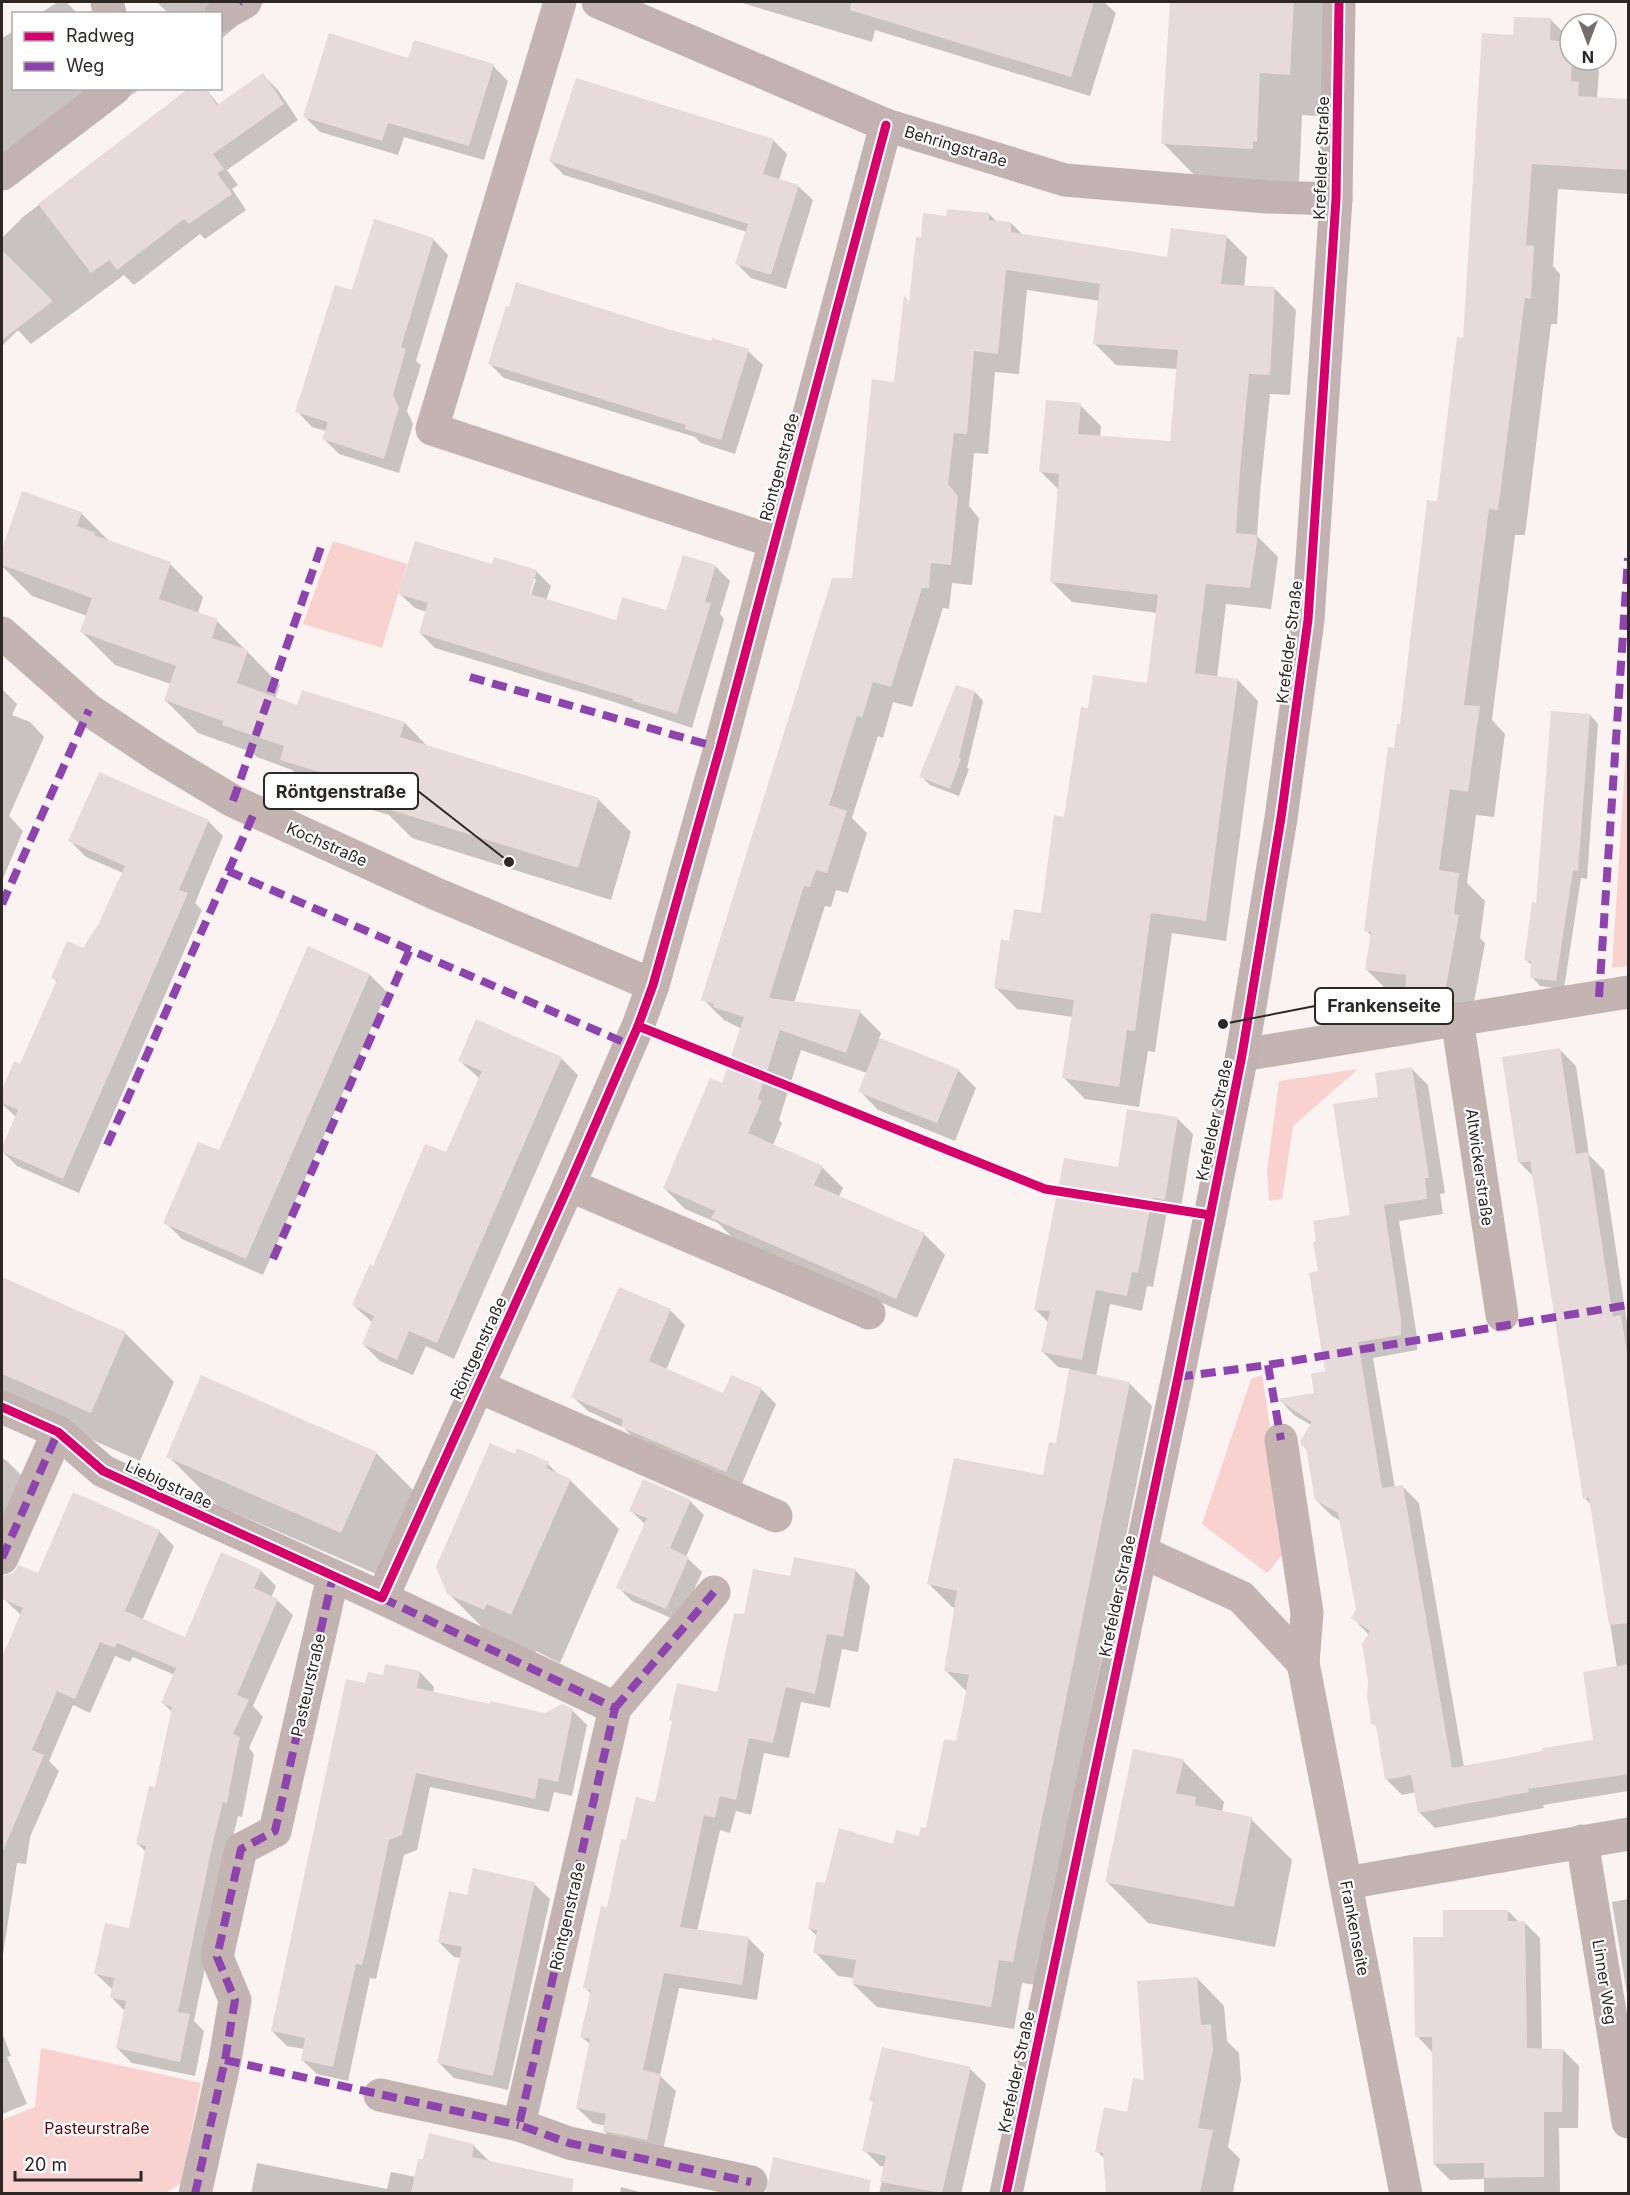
<svg xmlns="http://www.w3.org/2000/svg" width="1630" height="2195" font-family="Inter,sans-serif">
	<rect width="100%" height="100%" fill="#faf3f2"/>
	<g fill="#f9d1ce">
		<path d="M333,541L407,564L382,648L303,624Z"/>
		<path d="M1628,720V966L1612,968Z"/>
		<path d="M1358,1069L1293,1126L1282,1199L1269,1201L1267,1171L1279,1081Z"/>
		<path d="M1262,1375L1289,1547L1267,1573L1202,1524L1251,1379Z"/>
		<path d="M41,2048L201,2083L181,2183L166,2193L2,2194V2120L35,2107Z"/>
	</g>
	<g fill="#0003" fill-rule="evenodd">
		<path d="M58,2H66L78,14H39Z"/>
		<path d="M157,2H265L220,40V14H169Z"/>
		<path d="M739,2H1104L1116,13L1090,96L875,30L872,42Z"/>
		<path d="M1171,2H1339L1332,117L1302,115L1299,183L1205,186L1163,143Z"/>
		<path d="M1550,19L1570,39V60H1589L1599,70L1597,99L1628,100V194L1558,189L1553,266L1560,274L1557,324H1551L1525,535H1515L1492,720L1505,734L1494,817L1476,815L1467,883L1485,901L1480,938L1485,943L1471,1018L1432,1023L1407,998L1393,996L1367,970L1372,936L1366,930L1395,750L1402,726L1514,36Z"/>
		<path d="M14,31V88H137L139,90L2,179V38Z"/>
		<path d="M409,60L493,66L508,81L484,160L404,137L398,155L320,132L304,116Z"/>
		<path d="M263,75L278,90L298,120L227,170L238,185L232,189L246,210L205,239L200,234L134,285L124,275L31,344L18,330L2,346V238L23,217L191,88H205L219,105Z"/>
		<path d="M773,140L787,154L779,180L798,186L813,200L786,289L751,278L737,264L747,232L564,175L550,161Z"/>
		<path d="M989,214L997,222L1011,223L1023,235L1168,259L1226,236L1247,257L1244,287L1275,289L1296,310L1290,395L1270,394L1260,493L1257,536L1278,557L1271,609L1226,604L1217,678L1238,680L1258,701L1226,941L1172,933L1155,1052L1148,1051L1139,1107L1085,1099L1064,1078L1073,1017L1017,1009L996,988L1011,942L1042,914L1089,710L1149,685L1158,613L1072,602L1051,581L1059,490L1041,472L1080,405L1101,426L1100,437L1172,443L1178,369L1116,365L1095,344L1100,301L1027,290L1019,374L995,372L988,454L974,453L969,506L979,518L972,585L952,583L949,609L943,608L912,707L893,702L883,738L878,736L852,818L867,833L848,893L836,890L831,907L825,906L794,1003L860,1012L881,1033L879,1039L958,1070L976,1088L955,1141L878,1110L860,1091L867,1073L801,1050L779,1120L782,1123L773,1145L822,1167L843,1188L838,1198L924,1234L945,1255L917,1318L734,1239L718,1223L685,1209L664,1188L723,1085L742,1029L724,1020L703,999L854,579L896,383L922,239L948,217Z"/>
		<path d="M433,239L448,255L416,361L421,365L407,411L413,424L399,473L339,454L324,439L326,431L312,427L297,411L353,292Z"/>
		<path d="M671,332L748,351L763,365L735,454L701,443L695,437L504,378L490,364Z"/>
		<path d="M23,493L81,513L110,542L170,564L203,597L198,613L217,621L280,685L275,699L298,707L405,723L428,747L598,799L631,832L611,900L412,838L389,815L315,793L292,770L257,757L251,752L198,733L165,700L171,684L115,665L82,632L87,616L32,596L2,566V554Z"/>
		<path d="M493,566L536,571L551,586L546,601L617,622L667,612L715,566L730,581L720,614L724,619L692,728L611,701L435,648L420,633L427,612L415,608L400,594ZM533,579H536L529,601H526Z"/>
		<path d="M3,690L17,704L12,715L30,722L44,737L9,816L23,831L2,881Z"/>
		<path d="M975,692L983,701L967,768L969,769L959,796L930,785L921,776Z"/>
		<path d="M1590,715L1598,724L1587,879L1581,878L1564,989L1540,986L1532,977L1533,966L1525,959L1537,904Z"/>
		<path d="M208,821L223,836L195,903L202,910L79,1193L17,1166L2,1151L16,1117L2,1104V1094L15,1063L21,1065L57,982L53,978L83,950L101,924L123,873L86,857L70,841Z"/>
		<path d="M309,948L370,975L387,992L263,1275L182,1239L165,1222L220,1152Z"/>
		<path d="M477,1021L562,1059L578,1075L454,1359L426,1346L413,1375L380,1361L363,1344L373,1323L353,1305L374,1268L447,1154L480,1079L460,1061Z"/>
		<path d="M1560,1050L1576,1066L1589,1155L1604,1170L1627,1323L1628,1325V1791L1543,1805L1544,1808L1435,1828L1419,1812L1416,1792L1402,1795L1386,1779L1368,1634L1353,1618L1358,1610L1341,1521L1332,1516L1316,1500L1307,1450L1302,1445L1311,1425L1294,1415L1280,1400L1315,1394L1327,1373L1320,1272L1352,1216L1380,1099L1412,1069L1428,1085L1445,1193L1440,1194L1443,1214L1399,1221L1417,1337V1350L1373,1358L1395,1488L1403,1487L1419,1503L1464,1767L1595,1741L1617,1668L1592,1506L1585,1498L1534,1177L1519,1162Z"/>
		<path d="M1178,1119L1193,1134L1180,1214L1167,1212L1153,1287L1147,1286L1142,1311L1110,1304L1096,1376L1129,1383L1152,1406L1036,1985L1022,1983L1014,2029L877,2007L853,1984L854,1978L838,1976L815,1952L817,1936L809,1928L826,1885L894,1845L920,1838L927,1830L957,1743L967,1692L945,1670L956,1608L952,1607L929,1584L1044,1477L1057,1445L1071,1369L1058,1367L1043,1352L1049,1323L1036,1310L1119,1169Z"/>
		<path d="M2,1279L125,1333L174,1382L140,1461L2,1400Z"/>
		<path d="M620,1289L670,1310L685,1325L666,1370L724,1395L732,1377L761,1389L776,1404L741,1486L637,1441L624,1428L588,1411L573,1397Z"/>
		<path d="M376,1453L425,1502L390,1580L217,1505L168,1456Z"/>
		<path d="M2,1458L7,1461L30,1484L2,1550Z"/>
		<path d="M548,1464L559,1475L570,1480L619,1529L560,1663L536,1651L533,1658L497,1642L448,1593Z"/>
		<path d="M690,1501L704,1515L686,1557L702,1572L680,1622L632,1601L618,1587L646,1525L631,1511Z"/>
		<path d="M159,1531L174,1546L142,1621L185,1639L261,1571L276,1586L271,1598L277,1600L293,1615L253,1706L263,1717L249,1748L254,1754L251,1771L242,1817L238,1816L228,1858L194,2021L204,2031L195,2076L132,2063L117,2048L125,2011L111,1997L113,1990L96,1974L130,1930L146,1852L138,1844L156,1789L172,1712L163,1703L175,1675L133,1657L130,1662L115,1656L90,1713L73,1705L49,1761L59,1771L30,1837L26,1864L17,1863L2,1961V1660L21,1615L4,1599L39,1575Z"/>
		<path d="M855,1570L870,1586L858,1652L842,1649L830,1708L801,1702L789,1758L764,1753L751,1815L736,1811L730,1833L720,1830L697,1931L749,1939L764,1954L757,2000L679,1988L660,2076L676,2091L662,2155L620,2146L604,2131L606,2126L593,2123L577,2108L591,2045L582,2037L591,1994L585,1987L627,1842L656,1803L719,1693L745,1616L792,1578Z"/>
		<path d="M420,1672L434,1687L433,1693L545,1715L572,1710L587,1725L572,1796L554,1792L549,1812L430,1787L417,1850L404,1855L376,1979L370,1978L348,2081L317,2074L302,2060L305,2049L287,2046L272,2031L366,1685L384,1677Z"/>
		<path d="M1183,1761L1224,1802L1222,1812L1251,1819L1292,1860L1275,1947L1148,1923L1107,1882Z"/>
		<path d="M534,1884L550,1899L508,2090L454,2078L439,2063L461,1958L454,1957L439,1942L468,1897Z"/>
		<path d="M1628,1899V2000L1612,1902Z"/>
		<path d="M1508,1911L1519,1922H1524L1540,1938L1542,2050H1563L1579,2066L1578,2128H1559L1560,2194H1484V2179L1450,2180L1434,2164L1433,2053L1417,2036L1445,1939Z"/>
		<path d="M1197,1978L1224,2006L1227,2041L1239,2053L1241,2080L1228,2147L1240,2159L1233,2192L1235,2194H1108L1105,2159L1097,2151L1128,2114Z"/>
		<path d="M2,2033L11,2056L7,2057L27,2104L2,2114Z"/>
		<path d="M970,2069L986,2084L961,2194H879L885,2167L880,2166L864,2150Z"/>
		<path d="M473,2145L490,2162L535,2187L562,2194H251L257,2163L387,2189L391,2172L416,2177Z"/>
		<path d="M774,2159L818,2176L815,2194H768Z"/>
		<path d="M621,2187L647,2194H620Z"/>
	</g>
	<g fill="#e6dbda">
		<path d="M851,2H1094L1071,77L850,10Z"/>
		<path d="M1170,2H1294L1290,75L1260,73L1257,142L1253,141V149L1161,144Z"/>
		<path d="M1514,17L1551,18L1550,40L1570,42V60H1572L1571,81L1579,82L1578,96L1629,99V170L1532,164L1526,245L1534,246L1531,299L1525,298L1498,510L1489,509L1464,705L1480,706L1468,792L1450,789L1439,870L1459,873L1454,914L1459,915L1445,992L1405,998L1406,975L1365,970L1371,932L1364,931L1388,747L1394,748L1397,724H1400L1427,500L1437,501L1457,337L1463,338L1482,33L1513,35Z"/>
		<path d="M329,33L408,58L414,40L494,64L469,146L388,123L382,141L303,117Z"/>
		<path d="M263,73L284,104L213,154L224,169L217,173L232,194L189,224L184,219L117,270L109,260L91,273L38,204L189,88H205L217,105Z"/>
		<path d="M576,78L774,139L763,174L799,185L771,275L735,264L748,224L549,161Z"/>
		<path d="M947,209L989,213V220L1011,222V232L1167,257L1171,228L1227,235L1221,284L1275,287L1270,375L1249,374L1240,471L1236,533L1258,535L1250,588L1206,584L1195,673L1238,679L1206,921L1151,913L1135,1031L1127,1030L1119,1087L1062,1078L1074,1000L994,988L1001,939L1009,941L1014,909L1041,913L1054,815L1064,817L1081,707L1088,708L1093,675L1147,683L1158,595L1050,582L1059,474L1039,472L1046,400L1081,403L1078,434L1170,441L1178,350L1093,344L1100,284L1006,270L998,354L974,351L967,434L954,433L948,484L958,496L951,565L931,563L929,588H922L891,687L873,682L862,718L857,716L829,805L847,811L827,873L816,870L810,887L804,886L769,998L861,1010L846,1053L780,1030L758,1099L762,1101L748,1133L823,1166L814,1185L925,1233L896,1299L711,1218L715,1211L663,1188L710,1078L722,1083L744,1017L713,1007L714,1004L701,1000L832,578H852L872,379L894,382L904,295L909,302L916,237H921L923,213L946,216Z"/>
		<path d="M374,219L434,238L401,347L406,349L393,395L399,408L384,459L322,439L328,422L295,412L335,285L352,290Z"/>
		<path d="M2,250L53,301L2,340Z"/>
		<path d="M516,282L671,330L711,341L712,338L749,349L721,440L685,429L686,425L488,364L506,306L509,307Z"/>
		<path d="M22,491L82,512L77,526L96,533L94,535L171,562L159,599L218,619L212,638L248,650L237,683L297,705L302,690L405,722L400,737L599,798L578,868L378,806L382,791L280,760L284,746L222,725L223,721L164,700L176,666L80,632L92,598L2,565V550Z"/>
		<path d="M415,541L492,564L494,557L537,570L530,594L616,620L622,597L666,610L683,555L716,565L705,602L711,603L677,714L633,701V699L419,633L428,603L398,594Z"/>
		<path d="M956,685L975,691L959,758L961,759L950,789L919,777Z"/>
		<path d="M1551,711L1590,714L1578,871L1573,870L1556,981L1530,978L1531,961L1524,960L1532,902L1536,903Z"/>
		<path d="M99,772L209,820L179,890L188,893L63,1179L2,1152V1147L18,1110L2,1103V1090L14,1061L20,1064L57,980L51,978L67,941L83,948L99,923L125,866L68,841Z"/>
		<path d="M308,946L370,974L246,1259L163,1223L198,1142L219,1150Z"/>
		<path d="M476,1019L562,1057L437,1343L409,1331L397,1360L362,1344L374,1316L352,1305L370,1264L373,1266L425,1144L446,1152L482,1071L458,1061Z"/>
		<path d="M880,1038L959,1069L937,1123L858,1092Z"/>
		<path d="M1560,1048L1576,1154L1588,1152L1613,1317L1621,1315L1629,1365V1623L1609,1625L1589,1498L1583,1499L1530,1161L1518,1163L1502,1057Z"/>
		<path d="M1412,1067L1429,1178H1425L1427,1199L1384,1205L1401,1320V1335L1358,1342L1382,1488L1403,1485L1452,1768L1543,1751L1542,1748L1593,1740L1583,1672L1629,1664V1774L1528,1789L1529,1792L1418,1813L1411,1775L1385,1780L1376,1726L1371,1723L1367,1696L1368,1681L1362,1644L1370,1631L1351,1618L1356,1609L1338,1513L1315,1500L1306,1448L1301,1445L1300,1441L1312,1422L1277,1399L1314,1393L1311,1374L1325,1371L1309,1273L1318,1271L1313,1242L1316,1241L1313,1221L1350,1215L1333,1104L1378,1097L1375,1073Z"/>
		<path d="M1127,1109L1178,1117L1165,1200L1152,1198L1138,1273L1132,1272L1127,1296L1096,1290L1082,1360L1041,1352L1050,1311L1034,1310L1064,1158L1118,1167Z"/>
		<path d="M2,1277L126,1332L91,1413L2,1374Z"/>
		<path d="M619,1287L671,1309L649,1361L723,1393L731,1375L762,1388L726,1472L621,1427L623,1420L571,1397Z"/>
		<path d="M1069,1369L1130,1382L1013,1962L999,1960L991,2007L852,1984L856,1960L813,1953L817,1930L808,1929L816,1882L825,1883L839,1828L893,1844L896,1830L919,1836L921,1827L926,1828L944,1739L956,1741L969,1675L944,1671L957,1591L927,1584L954,1458L1043,1475L1049,1442L1056,1443Z"/>
		<path d="M201,1375L377,1452L341,1533L166,1457Z"/>
		<path d="M490,1443L515,1454L517,1448L549,1462L546,1468L571,1479L511,1615L487,1604L484,1610L447,1594L436,1567Z"/>
		<path d="M643,1479L691,1500L670,1548L689,1557L666,1609L616,1588L647,1518L629,1511Z"/>
		<path d="M73,1492L160,1530L125,1611L185,1637L221,1552L262,1570L254,1588L278,1599L237,1695L249,1700L233,1734L240,1737L236,1756L227,1803L223,1802L213,1842L178,2012L190,2014L180,2062L116,2048L126,2001L110,1998L114,1978L94,1974L105,1923L129,1928L146,1846L136,1844L149,1786L155,1787L172,1707L161,1703L176,1668L117,1643L115,1648L100,1642L75,1699L57,1691L32,1750L44,1755L2,1853V1657L23,1608L2,1599V1576L13,1573L19,1565L38,1573Z"/>
		<path d="M794,1557L856,1569L843,1637L827,1634L815,1694L786,1687L773,1743L749,1738L736,1800L720,1796L715,1818L704,1815L680,1927L749,1937L742,1985L664,1973L643,2070L661,2074L647,2140L603,2131L606,2114L576,2108L590,2039L580,2037L591,1990L583,1988L601,1906L607,1907L621,1839L626,1840L636,1797L655,1802L672,1721L669,1720L677,1683L717,1692L734,1613L744,1614L753,1569L790,1576Z"/>
		<path d="M385,1664L420,1671L417,1688L490,1704V1701L545,1713L562,1704L573,1709L558,1782L539,1778L535,1799L416,1773L402,1835L389,1840L368,1941L362,1965L356,1964L333,2067L301,2060L305,2038L271,2031L346,1679L365,1683L368,1672L383,1675Z"/>
		<path d="M1133,1749L1184,1759L1176,1793L1196,1797L1195,1805L1252,1817L1234,1907L1105,1882Z"/>
		<path d="M473,1868L535,1882L493,2076L437,2063L462,1947L438,1942L449,1891L467,1895Z"/>
		<path d="M1443,1910H1508V1921H1525L1527,2048L1563,2049L1562,2112H1544V2177L1484,2178V2163L1433,2164L1432,2037H1415L1413,1937H1443Z"/>
		<path d="M1197,1977L1201,2025L1211,2024L1213,2049L1198,2128L1213,2130L1200,2193H1106L1103,2153L1095,2152L1104,2107L1127,2112L1133,2078L1144,2080L1137,1981Z"/>
		<path d="M882,2047L971,2067L942,2193L880,2182L886,2156L862,2151L873,2102L869,2100Z"/>
		<path d="M429,2133L474,2144L472,2157L574,2179L572,2193H411L418,2159H423Z"/>
		<path d="M773,2157L871,2180L869,2193H766Z"/>
	</g>
	<g fill="none" stroke-linecap="round" stroke-linejoin="round">
		<g stroke="#c3b4b2" stroke-width="33">
			<path d="M107,2L110,14"/>
			<path d="M560,2L432,429L775,542"/>
			<path d="M2,633L89,710L158,756L233,801L434,893L653,985"/>
			<path d="M1457,1019L1502,1315"/>
			<path d="M1242,1055L1628,992"/>
			<path d="M569,1185L869,1313"/>
			<path d="M477,1386L776,1516"/>
			<path d="M2,1407L58,1432L103,1471L382,1598L569,1185L638,1026L653,985L720,748L886,125"/>
			<path d="M1281,1440L1307,1613L1303,1663"/>
			<path d="M1142,1552L1241,1597L1303,1663L1406,2194"/>
			<path d="M2,1558L58,1432"/>
			<path d="M382,1598L615,1708L519,2125L569,2143L751,2182"/>
			<path d="M615,1708L714,1592"/>
			<path d="M1582,1841L1628,2122"/>
			<path d="M1346,1883L1628,1834"/>
			<path d="M380,2095L519,2125"/>
			<path d="M195,2194L225,2060L235,2000L217,1957L241,1849L275,1831L333,1576"/>
		</g>
		<g stroke="#c2b2b1" stroke-width="33">
			<path d="M598,2L886,125L1065,180L1267,197L1336,199"/>
			<path d="M220,16L245,2"/>
			<path d="M2,174L115,88"/>
			<path d="M1006,2194L1178,1377L1242,1055L1281,818L1308,620L1336,199L1339,2"/>
		</g>
		<g stroke="#8e44ad" stroke-width="8" stroke-dasharray="15 8" stroke-linecap="butt">
			<path d="M239,3L240,2"/>
			<path d="M470,677L720,748"/>
			<path d="M233,801L321,547"/>
			<path d="M228,871L630,1045"/>
			<path d="M2,904L89,710"/>
			<path d="M1599,997L1628,558"/>
			<path d="M107,1145L255,811"/>
			<path d="M273,1259L410,949"/>
			<path d="M1268,1365L1281,1440"/>
			<path d="M1178,1377L1268,1365L1628,1305"/>
			<path d="M2,1558L58,1432"/>
			<path d="M382,1598L615,1708L519,2125L569,2143L751,2182"/>
			<path d="M615,1708L714,1592"/>
			<path d="M225,2060L519,2125"/>
			<path d="M195,2194L225,2060L235,2000L217,1957L241,1849L275,1831L333,1576"/>
		</g>
		<g stroke="#fff" stroke-width="13">
			<g id="cycleway">
				<path d="M638,1026L1045,1189L1210,1215"/>
				<path d="M2,1407L58,1432L103,1471L382,1598L569,1185L638,1026L653,985L720,748L886,125"/>
				<path d="M1006,2194L1178,1377L1242,1055L1281,818L1308,620L1336,199L1339,2"/>
			</g>
		</g>
		<use href="#cycleway" stroke="#d6006c" stroke-width="9"/>
	</g>
	<g text-anchor="middle" dominant-baseline="central" stroke-width="4.5" stroke-linejoin="round" paint-order="stroke">
		<g font-size="16" fill="#2d2726" stroke="#fff">
			<text transform="translate(956 146) rotate(17)">Behringstraße</text>
			<text transform="translate(1321 158) rotate(-88)">Krefelder Straße</text>
			<text transform="translate(779 467) rotate(-75)">Röntgenstraße</text>
			<text transform="translate(1289 642) rotate(-83)">Krefelder Straße</text>
			<text transform="translate(327 844) rotate(24)">Kochstraße</text>
			<text transform="translate(1214 1120) rotate(-78)">Krefelder Straße</text>
			<text transform="translate(1480 1167) rotate(82)">Altwickerstraße</text>
			<text transform="translate(478 1348) rotate(-65)">Röntgenstraße</text>
			<text transform="translate(169 1484) rotate(25)">Liebigstraße</text>
			<text transform="translate(1117 1596) rotate(-78)">Krefelder Straße</text>
			<text transform="translate(308 1685) rotate(-77)">Pasteurstraße</text>
			<text transform="translate(567 1916) rotate(-77)">Röntgenstraße</text>
			<text transform="translate(1355 1928) rotate(79)">Frankenseite</text>
			<text transform="translate(1605 1982) rotate(81)">Linner Weg</text>
			<text transform="translate(1016 2072) rotate(-78)">Krefelder Straße</text>
		</g>
		<g font-size="16" fill="#62040d" stroke="#fff">
			<text x="97" y="2128">Pasteurstraße</text>
		</g>
	</g>
	<path fill="none" stroke="#2d2726" stroke-width="2" d="M509 862L418 791M1223 1024L1315 1006"/>
	<g fill="#2d2726" stroke="#fff" stroke-width="2">
		<circle cx="509" cy="862" r="6"/>
		<circle cx="1223" cy="1024" r="6"/>
	</g>
	<g fill="#fff" stroke="#2d2726" stroke-width="2">
		<rect x="264" y="773" width="154" height="36" rx="6"/>
		<rect x="1315" y="988" width="138" height="36" rx="6"/>
	</g>
	<g font-size="18" text-anchor="middle" font-weight="bold" fill="#2d2726">
		<text x="341" y="798">Röntgenstraße</text>
		<text x="1384" y="1012">Frankenseite</text>
	</g>
	<rect width="1630" height="2195" fill="none" stroke="#2d2726" stroke-width="6"/>
	<rect x="12" y="12" width="210" height="78" fill="#ffffff" stroke="#aba9a8" stroke-width="1.5"/>
	<rect x="24" y="32" width="30" height="9" fill="#d6006c" stroke="#aba9a8" stroke-width="1.5"/>
	<text x="66" y="42" font-size="18" fill="#2d2726">Radweg</text>
	<rect x="24" y="62" width="30" height="9" fill="#8e44ad" stroke="#aba9a8" stroke-width="1.5"/>
	<text x="66" y="72" font-size="18" fill="#2d2726">Weg</text>
	<g transform="translate(1588 42) rotate(180)"><circle r="28" fill="#ffffff" stroke="#aba9a8" stroke-width="1.5"/>
	<path d="M0-4.5L10 22L0 15L-10 22Z" fill="#756e6d"/>
	<text y="-9" font-size="16" font-weight="bold" text-anchor="middle" fill="#2d2726">N</text>
	</g>
	<path d="M15 2171v9h126v-9" fill="none" stroke="#2d2726" stroke-width="3"/>
	<text x="24" y="2171" font-size="18" fill="#2d2726" stroke="#ffffff" stroke-width="4.5" paint-order="stroke">20 m</text>
</svg>
